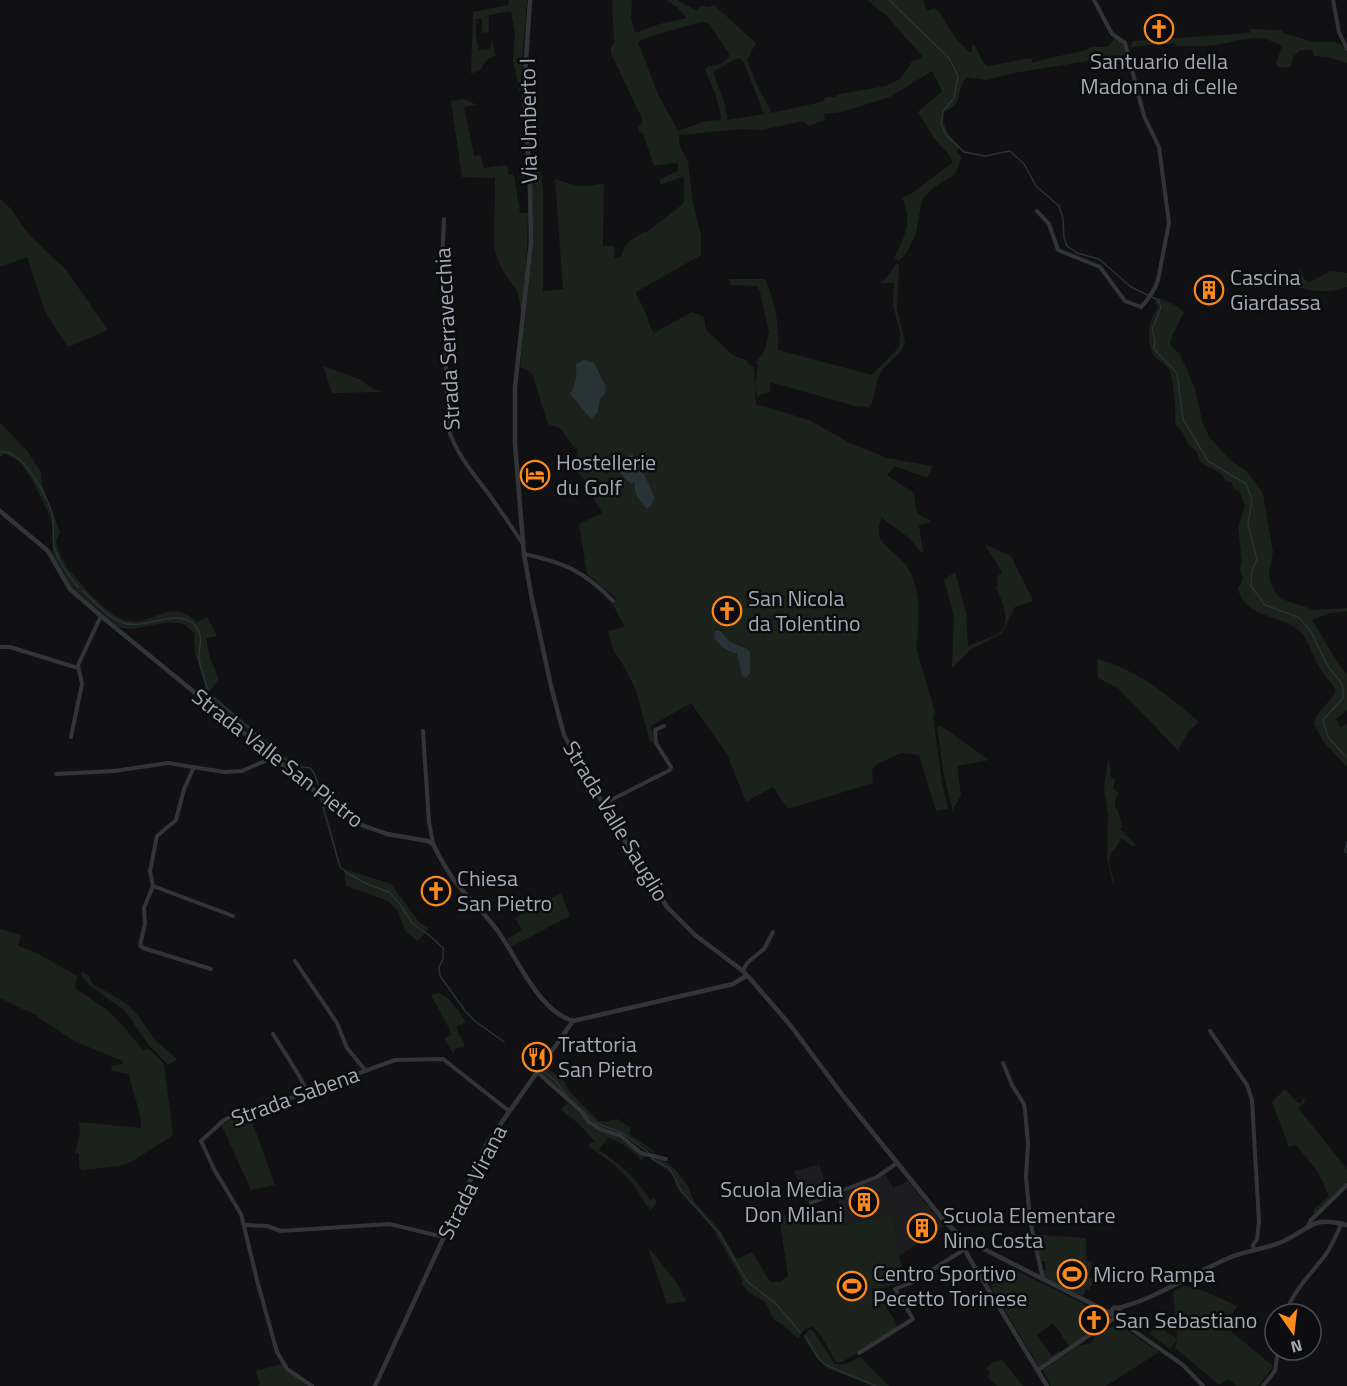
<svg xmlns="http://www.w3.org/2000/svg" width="1347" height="1386" font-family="'Titillium Web',sans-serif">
	<rect width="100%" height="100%" fill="#111113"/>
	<g fill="#1d1d20">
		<path d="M819,1164L830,1194L807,1204L794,1171Z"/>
		<path d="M886,1175L893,1188L908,1181L944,1226L899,1256L892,1211L884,1215L844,1225L837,1196Z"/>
	</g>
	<g fill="#1b221b" fill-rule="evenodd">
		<path d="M509,0H527L520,93L513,60L515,33L511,11L489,15V32L482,33V19H476V36L479,50L490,49L492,39L495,56L489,58L482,66V69L471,74L473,12L508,5Z"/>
		<path d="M612,0H632L631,17L635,33L659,24L687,18L677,7L666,0H677L696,10L702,6L710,7L713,4L756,43L747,60L759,89L772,113L821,102L827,97H834L839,94L886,86L900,79L913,60L921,59L922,56L887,16L867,0H923L927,11L934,8C947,18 944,22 952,33C956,40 964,46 969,52H972V46L974,44L984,64L988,66L1031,58L1033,63L1045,59L1087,50L1091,47H1107L1114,39L1124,44L1126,55H1125L1015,73L986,80L966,77C955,93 964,104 944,112C942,128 949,136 960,146L957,152L962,158L955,174L933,188L922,200L916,233L907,252L899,261L894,258C905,237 913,221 902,198L911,194L952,163L951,157L934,138L918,112L942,91L932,71L890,97L842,112L824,114L825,120L809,126L803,121L762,130L742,129L679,135V144L688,162L693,204L701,235V255L636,292L637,298C646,307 647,322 654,333L692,312L704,317L706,330L734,356L747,360L748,364L754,366L756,404L809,420L848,442L887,458L933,466L927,478L895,466L887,475L914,493L917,513L932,522L919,525L923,551L922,553L909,538L882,518C870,544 893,548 905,564C910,569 913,578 915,585C921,602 917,619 918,637L916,641L917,651L935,712L933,716L942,783L948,809L936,811L919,755L901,753L877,764L872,770L873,783L788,809L773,787L746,802L727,754L691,703L651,726L654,741L650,742L636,690L622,663L613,650L608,631L625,627L613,605L616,598L587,574L579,524L602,513L582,477L574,469L578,457L577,448L573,446L560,428L548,424L532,373L520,367L533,243L530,152L541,175L543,190V291L563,289L555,179C575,186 583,189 604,183L603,246H614L615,258L621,257C624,242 634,238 646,231L647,232L684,203V176L661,185L659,180L678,171V164L673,163L654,166L643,133L639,132L638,128L643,121L611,53V47L614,43ZM701,22L708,23L728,52L729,56C723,64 718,66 708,66L705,70L715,93L721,116L720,120L706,121L678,131L658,94L638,42L648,37ZM737,58L741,59L744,63L764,114L727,120L725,104L713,72Z"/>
		<path d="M1250,29L1281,30L1284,33L1314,42H1333L1342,45L1347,52V63L1327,57L1314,56L1312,50H1301L1294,56L1290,67L1279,68L1276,64L1282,46C1256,31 1242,41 1216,45C1204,47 1190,46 1178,46L1173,43L1130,47L1133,41L1250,33Z"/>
		<path d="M464,99L477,105L464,107L474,156L480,155L484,168L507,165L509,175H514L520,213H528L527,252L522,315L517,290L504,273L497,258L494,245L495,178L462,177L451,101Z"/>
		<path d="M0,199L10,208L29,235L66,270L108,330L68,347L46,314L27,257L0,267Z"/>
		<path d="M899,264L897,310L905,342L902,350L882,370L877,381L872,403L869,407L855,406L770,382V392L759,395L758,400L755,386L758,365L756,362L764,352L769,332L760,292L757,286L731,285L728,279H765C776,305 779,322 778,350L872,375L899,347L900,333L893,305L894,283H878L884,280L896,265Z"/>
		<path d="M1299,268L1305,280L1309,282L1331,271L1347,273V287C1328,293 1315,292 1297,287L1299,283Z"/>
		<path d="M1159,298L1177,306L1184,312L1172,336L1170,345L1180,354L1194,386L1203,424L1210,438L1230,460L1245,470L1257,484L1263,494L1273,552L1269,572L1270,582L1277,595L1287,601L1314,610L1347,608V611L1330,613L1312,620L1340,666L1347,674V710L1336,719L1340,727L1347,724V767L1323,741L1314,724C1317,709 1331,703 1336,690C1330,681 1322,673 1317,663C1311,652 1307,635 1296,628C1276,615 1241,615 1238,587L1241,584L1243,577L1240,570L1242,562L1238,527L1245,506L1240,492L1233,488L1232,483L1226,481C1220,468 1206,469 1199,460C1198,457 1198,453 1196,451C1194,448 1190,447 1188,444C1183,436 1184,430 1175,425C1176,409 1174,390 1171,374C1169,365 1160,363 1155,357C1146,345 1147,319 1158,309L1155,301Z"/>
		<path d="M323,366L361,380L371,388L383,392L332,393Z"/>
		<path d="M0,423L28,452L41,472L42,485L60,532L56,541C58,547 59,553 62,559C72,576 107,617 128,621C154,626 169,596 197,622L207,617L217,636L206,638L210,658L219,679L206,696L203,694L205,684L195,653L194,633L184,624L169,622L132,629L120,628L73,588L53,554L52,525L49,514L33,481L19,461L5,454L0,457Z"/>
		<path d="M984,544L1011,556L1033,601L1015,607L1002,633L970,650L952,668L954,616L944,580L955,572L966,612L968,646C976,642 994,637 999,633C1013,623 1001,599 996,588L998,584L996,578L1002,572Z"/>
		<path d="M1097,659C1138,670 1167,694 1199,722L1188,732L1178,750L1119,689L1098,678Z"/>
		<path d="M213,695L281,753L298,764L292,768L215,704L210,699Z"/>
		<path d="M941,726L989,760L957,766L961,795L954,808V815L944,776L937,727Z"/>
		<path d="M1108,759L1111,770L1110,776L1115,780L1113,788L1119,794L1116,796L1115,808L1118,810L1122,827L1120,829L1136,845L1133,846L1121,838L1115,850L1111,853L1109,863L1115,886L1113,885L1107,858L1108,815L1104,787Z"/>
		<path d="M344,869L391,884L419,922L429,928L418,941L405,931L398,911L388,901L346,886Z"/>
		<path d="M561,893L570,916L511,947L507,939L522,930L515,918Z"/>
		<path d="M0,929L21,935L18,946L35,952L77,976L75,988L107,1010L123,1026L143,1050L149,1049L164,1064L173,1135L133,1161L120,1166L82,1170L79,1167V1154L75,1153L80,1133L79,1122L141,1128C141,1109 132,1092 129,1074L112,1071L111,1065L123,1064V1061L76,1042L35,1015L0,998Z"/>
		<path d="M82,972L88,975L93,984L124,1002L136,1013L156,1041L177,1059L168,1065L149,1045L125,1011L90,986L81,976Z"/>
		<path d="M439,993L449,999L466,1022L456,1027L465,1046L456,1049L453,1053L444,1039L452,1034L431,995Z"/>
		<path d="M545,1066L564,1081L569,1091L599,1121L606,1122L617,1119L631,1128L629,1134L654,1151L653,1153L628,1137L613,1130L602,1128L542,1075L541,1072Z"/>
		<path d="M1285,1089L1298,1103H1301L1303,1098L1306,1101L1298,1108L1347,1169V1182L1315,1214L1313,1210L1329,1196L1318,1172L1296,1145L1289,1147L1272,1102Z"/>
		<path d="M567,1103L575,1108L588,1122L611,1133L646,1156L641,1160C633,1151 621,1141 608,1138L599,1150C620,1164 638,1179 650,1201L654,1198L657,1201L651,1210C644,1204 642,1197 637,1190C625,1173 607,1158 589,1147V1143H596L579,1124L561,1110Z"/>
		<path d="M249,1113L275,1185L251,1190L221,1124Z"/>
		<path d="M656,1159L663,1160L674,1168L688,1186L695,1203L719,1229L737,1259L752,1252L770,1282H780L788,1276L780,1223L782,1216L808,1207L804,1213L807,1221L842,1215L844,1225L884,1215L892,1211L899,1256L907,1281L879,1289L881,1298L899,1328L842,1362H836L820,1334L813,1327L805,1329L798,1338C789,1332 784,1324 774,1320L765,1302L748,1292L741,1283L743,1281L710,1224L677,1188L673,1175L654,1161Z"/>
		<path d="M1043,1235L1086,1238V1261L1093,1262L1088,1278L1095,1279L1097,1282L1092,1284L1089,1290L1086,1289L1083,1296L1044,1278L1043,1271L1046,1270L1045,1261H1041L1036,1236Z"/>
		<path d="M651,1250L678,1285L686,1301L667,1304L649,1251Z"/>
		<path d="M1015,1270L1100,1312L1090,1314V1316L1085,1317L1087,1323L1092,1322L1094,1329L1070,1347L1053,1323L1037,1335L1052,1356L1059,1351L1060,1353L1039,1367L992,1289L990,1280L1000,1277V1273Z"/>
		<path d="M1184,1286L1207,1292L1237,1306L1225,1326L1273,1366L1259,1386H1236L1229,1379L1219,1385L1175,1348L1177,1340L1170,1349L1150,1334L1157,1325L1177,1339L1173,1291Z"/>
		<path d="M1115,1325H1122L1128,1331L1159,1352L1106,1386H1051L1043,1370L1078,1346L1091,1343L1095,1336Z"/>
		<path d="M810,1329L814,1332L834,1363C843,1367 851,1361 860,1357L889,1386H873L829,1369L817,1359L803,1336Z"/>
		<path d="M1002,1360L1023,1386H997L987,1377L990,1372L986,1369L993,1362Z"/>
		<path d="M282,1364L286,1370L308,1386H257L260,1385L256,1371Z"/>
	</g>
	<g fill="#273337">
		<path d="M584,360L594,363L606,387L605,394L600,399L597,413L591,419L570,394C576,384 577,375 576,364Z"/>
		<path d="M633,455C636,457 653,492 654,496C655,501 651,505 647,509C640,501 633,494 635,483L631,484L617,470C618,461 624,456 633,455Z"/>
		<path d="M715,631H720L730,642L747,649L750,652V673L746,678L742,675L737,653C728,652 720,646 714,638Z"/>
	</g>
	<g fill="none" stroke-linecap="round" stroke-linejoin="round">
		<g stroke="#273337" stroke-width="1.5">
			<path d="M889,0L949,58L958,76L954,98L943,111L941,123L946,135L964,152L985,156L1010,151L1024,164L1036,186L1059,206L1063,219L1064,238L1067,246L1077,253L1099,259L1131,287L1158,300L1161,307L1152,330L1155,340L1154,349L1177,373L1183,419L1208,461L1246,484L1252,500L1248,525L1257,559L1252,571L1251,586L1265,605L1298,617L1310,630L1328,666L1342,684L1344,697L1323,720L1328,737L1347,758"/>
			<path d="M0,452C22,448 46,495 52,513C55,524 52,535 54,546C57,560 69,576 78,587"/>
			<path d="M83,591C94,602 108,617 123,623C147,631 186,602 199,632C203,641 198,650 199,659C201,670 205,680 208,690"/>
			<path d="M213,697L292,765L310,768L314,773L320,789"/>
			<path d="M321,799L340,867L347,873L367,884L389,892L400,904L412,923L430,936L443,948V959L439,967L440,976L466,1012L475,1021L504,1042"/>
			<path d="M1347,842L1345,851L1347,853"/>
			<path d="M544,1072L554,1079L567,1096"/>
			<path d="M573,1102L596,1123L622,1133L648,1152"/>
			<path d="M651,1158L670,1169L682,1192L719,1233L747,1281L776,1304L800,1332"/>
			<path d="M806,1337L819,1359L826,1365L876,1386"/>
		</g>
		<g stroke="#323438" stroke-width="4">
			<path d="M1333,0L1339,32L1347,49"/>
			<path d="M1037,211L1049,224L1058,250L1100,267L1125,301L1141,307C1149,299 1154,291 1158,280L1169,223L1159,147L1144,116L1125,43L1112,34L1094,0"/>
			<path d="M444,219L442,263L448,428C456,453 472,472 488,493C500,510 512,527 523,544"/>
			<path d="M524,554C565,563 584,571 613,601"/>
			<path d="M0,647H10L78,668"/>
			<path d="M423,731L429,822L433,843"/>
			<path d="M71,737L82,684L78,665L101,616"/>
			<path d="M194,767L184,789L176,820L157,836L150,871L153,886L233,916"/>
			<path d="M56,774L114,771L168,763L224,772L242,771L274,757"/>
			<path d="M603,804L670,770L671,767L656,743L655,730L664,726"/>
			<path d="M153,886L144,908L145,924L140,945L143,948L211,969"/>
			<path d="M295,961L337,1023L347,1048L366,1071"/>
			<path d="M743,971L747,963L764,949L773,932"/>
			<path d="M1210,1031L1247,1085L1252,1100L1259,1222L1257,1239L1253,1245L1254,1249"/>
			<path d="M273,1034L300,1077L307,1092"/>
			<path d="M1003,1063L1012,1085L1024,1104L1025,1111L1028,1143L1026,1177L1030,1221L1043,1279"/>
			<path d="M537,1072L582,1112L589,1122L600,1129L621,1136L641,1153L666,1159"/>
			<path d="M811,1203L877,1177L897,1163"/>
			<path d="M245,1225L267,1226L281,1231L389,1224L444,1237"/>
			<path d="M1308,1226L1311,1220L1347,1185"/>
			<path d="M1286,1314C1292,1291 1313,1272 1326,1254C1333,1244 1337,1233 1342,1223"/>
			<path d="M1120,1315L1130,1328L1183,1365L1203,1386"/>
			<path d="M859,1353L913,1319L895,1289L913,1282L965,1249"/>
			<path d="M312,1386L287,1369L277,1352L258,1284L241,1214L215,1171L201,1141L224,1120L233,1116L288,1099L395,1060L443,1059L509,1111"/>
			<path d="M1263,1386L1275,1371L1278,1350"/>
		</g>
		<g stroke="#323438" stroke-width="4.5">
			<path d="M530,0L524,90L530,189L531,242L515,387V444L524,554L531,594L551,686L564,735L615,825L667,907L695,935L743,971L753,982L791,1026L844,1097L945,1222L964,1239L1112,1314"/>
			<path d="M0,511L48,551L70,589L101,616L353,822L387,834L428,841L433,844C439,856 446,869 454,880C467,898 484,912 497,930C517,957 538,1011 573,1021"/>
			<path d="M964,1239L965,1249L968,1256L1047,1386"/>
			<circle cx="1116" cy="1312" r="4.5"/>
			<path d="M1118,1308C1158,1298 1193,1273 1231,1257C1248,1250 1267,1249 1284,1241C1313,1227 1311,1216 1347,1225"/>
			<path d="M1038,1370L1116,1317"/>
			<path d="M375,1386L488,1142L573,1021L733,984L746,976"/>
		</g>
	</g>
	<defs>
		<g id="church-ring" transform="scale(1.5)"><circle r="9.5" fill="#0c0c0e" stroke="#fe8a1e" stroke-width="1.5"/><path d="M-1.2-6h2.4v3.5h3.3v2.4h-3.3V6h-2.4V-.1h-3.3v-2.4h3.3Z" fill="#fe8a1e"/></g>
		<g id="building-ring" transform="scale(1.5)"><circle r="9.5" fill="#0c0c0e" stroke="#fe8a1e" stroke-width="1.5"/><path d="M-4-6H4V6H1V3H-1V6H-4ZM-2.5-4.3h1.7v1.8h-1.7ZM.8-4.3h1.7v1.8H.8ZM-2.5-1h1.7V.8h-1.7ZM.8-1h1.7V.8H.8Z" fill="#fe8a1e"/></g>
		<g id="hotel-ring" transform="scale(1.5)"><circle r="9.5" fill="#0c0c0e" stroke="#fe8a1e" stroke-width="1.5"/><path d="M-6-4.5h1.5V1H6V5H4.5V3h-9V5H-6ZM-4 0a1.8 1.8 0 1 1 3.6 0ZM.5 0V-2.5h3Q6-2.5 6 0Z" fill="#fe8a1e"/></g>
		<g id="restaurant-ring" transform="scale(1.5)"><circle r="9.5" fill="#0c0c0e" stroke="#fe8a1e" stroke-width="1.5"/><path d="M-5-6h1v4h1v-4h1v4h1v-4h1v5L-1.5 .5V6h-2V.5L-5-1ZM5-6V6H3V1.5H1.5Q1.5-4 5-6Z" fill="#fe8a1e"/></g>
		<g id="stadium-ring" transform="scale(1.5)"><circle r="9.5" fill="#0c0c0e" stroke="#fe8a1e" stroke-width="1.5"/><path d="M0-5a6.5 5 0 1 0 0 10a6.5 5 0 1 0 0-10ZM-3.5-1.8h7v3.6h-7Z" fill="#fe8a1e"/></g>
	</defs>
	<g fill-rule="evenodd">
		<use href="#church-ring" x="1159" y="29"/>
		<use href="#building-ring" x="1209" y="290"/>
		<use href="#hotel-ring" x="535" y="475"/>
		<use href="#church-ring" x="727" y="611"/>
		<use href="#church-ring" x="436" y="891"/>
		<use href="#restaurant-ring" x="537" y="1057"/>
		<use href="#building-ring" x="864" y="1202"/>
		<use href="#building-ring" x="922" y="1228"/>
		<use href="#stadium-ring" x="1072" y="1274"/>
		<use href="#stadium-ring" x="852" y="1286"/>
		<use href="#church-ring" x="1094" y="1320"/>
	</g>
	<g text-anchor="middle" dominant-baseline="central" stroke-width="5" stroke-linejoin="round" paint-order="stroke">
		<g font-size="22" fill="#a1aab4" stroke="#0c0c0e" text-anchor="start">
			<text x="1159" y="61" text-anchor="middle">Santuario della<tspan x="1159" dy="25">Madonna di Celle</tspan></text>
			<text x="1230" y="277">Cascina<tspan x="1230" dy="25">Giardassa</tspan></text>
			<text x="556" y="462">Hostellerie<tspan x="556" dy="25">du Golf</tspan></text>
			<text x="748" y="598">San Nicola<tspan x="748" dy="25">da Tolentino</tspan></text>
			<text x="457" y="878">Chiesa<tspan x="457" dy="25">San Pietro</tspan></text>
			<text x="558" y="1044">Trattoria<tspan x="558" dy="25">San Pietro</tspan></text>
			<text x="843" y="1189" text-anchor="end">Scuola Media<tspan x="843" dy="25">Don Milani</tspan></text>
			<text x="943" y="1215">Scuola Elementare<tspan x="943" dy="25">Nino Costa</tspan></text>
			<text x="873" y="1273">Centro Sportivo<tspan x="873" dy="25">Pecetto Torinese</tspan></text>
			<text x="1093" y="1274">Micro Rampa</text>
			<text x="1115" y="1320">San Sebastiano</text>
		</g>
		<g font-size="22" fill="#a1aab4" stroke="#0c0c0e">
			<text transform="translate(528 121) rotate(-91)">Via Umberto I</text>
			<text transform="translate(447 339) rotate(-93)">Strada Serravecchia</text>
			<text transform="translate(278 758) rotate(38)">Strada Valle San Pietro</text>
			<text transform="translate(616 821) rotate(59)">Strada Valle Sauglio</text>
			<text transform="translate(295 1096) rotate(-20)">Strada Sabena</text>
			<text transform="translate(472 1182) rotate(-63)">Strada Virana</text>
		</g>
	</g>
	<g transform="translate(1293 1332) rotate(166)"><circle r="28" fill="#0c0c0e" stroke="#484b50" stroke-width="1.5"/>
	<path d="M0-4.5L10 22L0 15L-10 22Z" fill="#fe8a1e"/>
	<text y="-9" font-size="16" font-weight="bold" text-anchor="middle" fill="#a1aab4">N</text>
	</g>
</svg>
